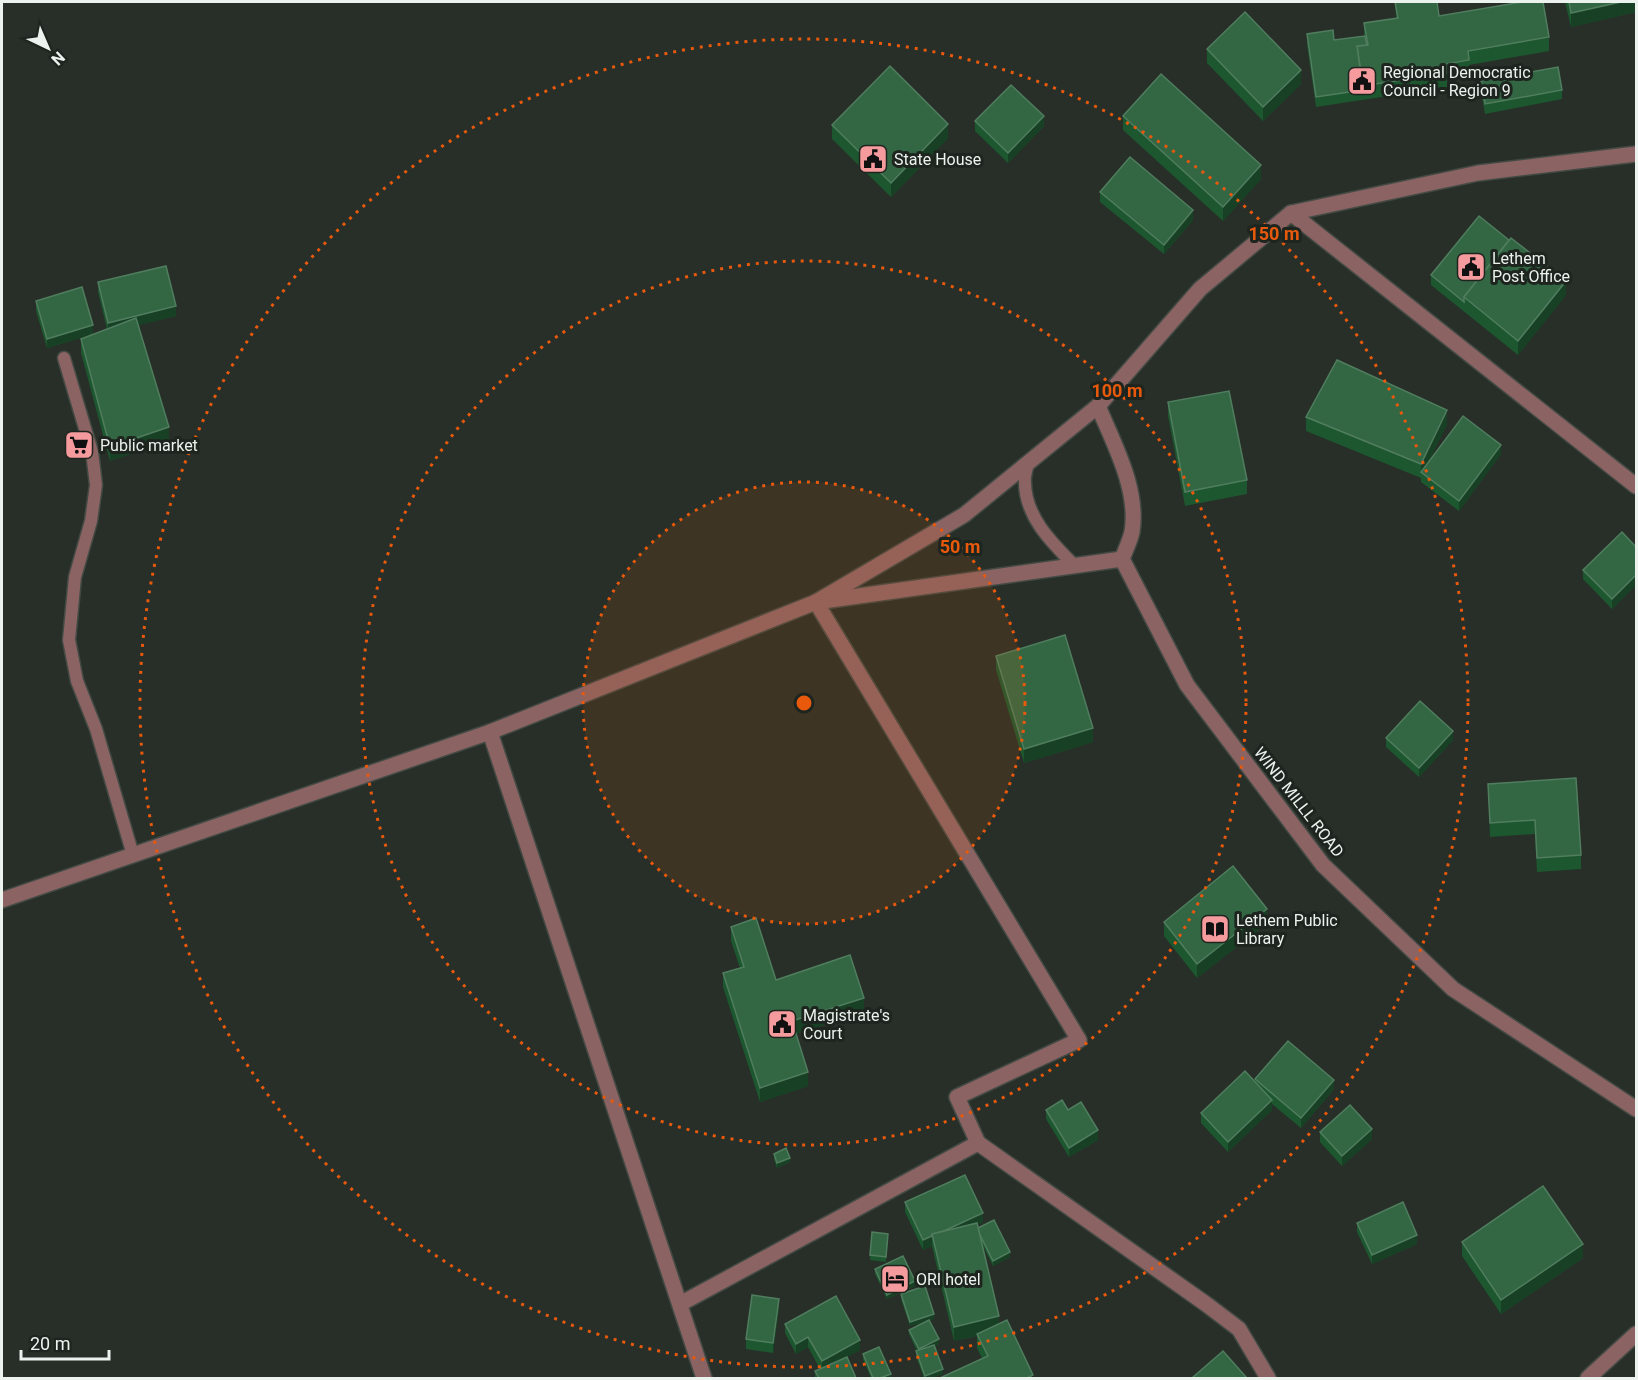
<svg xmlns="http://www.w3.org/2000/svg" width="1638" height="1380" font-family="Roboto,sans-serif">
	<rect width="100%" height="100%" fill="#272f28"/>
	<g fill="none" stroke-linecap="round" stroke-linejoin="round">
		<g stroke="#434a44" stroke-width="15">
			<g id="service">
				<path d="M64,358L92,452L96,485L91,521L75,577L69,640L77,681L96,729L133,855"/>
				<path d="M1028,463C1027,469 1024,476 1025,482C1025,517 1052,543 1075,566"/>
			</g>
		</g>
		<g stroke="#434a44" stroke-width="18">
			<g id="minor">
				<path d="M1291,213L1636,486"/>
				<path d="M1098,406C1114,444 1139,490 1132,532C1130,541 1125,551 1122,559L1187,685L1323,865L1453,989L1636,1109"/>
				<path d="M490,732L816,602L964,515L1098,406L1200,289L1291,213L1478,173L1636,154"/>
				<path d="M2,900L490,732L704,1378"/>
				<path d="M978,1143L957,1097L1079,1040L816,602L1122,559"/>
				<path d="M680,1304L978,1143L1206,1304L1239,1329L1268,1378"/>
				<path d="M1588,1378L1636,1334"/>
			</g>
		</g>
		<use href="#service" stroke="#8b6363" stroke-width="12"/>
		<use href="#minor" stroke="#8b6363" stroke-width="15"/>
	</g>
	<g fill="#1d572f">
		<path d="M1395,2L1439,16L1549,37V51L1469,65V74L1447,77V87L1316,107L1307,44V34L1334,40L1364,36V23L1396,18Z"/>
		<path d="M1565,2H1636V12L1571,27Z"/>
		<path d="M1207,49L1301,84L1263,121L1207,63Z"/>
		<path d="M1481,81L1562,90V99L1485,114L1481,91Z"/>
		<path d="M1123,116L1261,179L1223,221L1123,130Z"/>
		<path d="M975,121L1044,126L1008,163L975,131Z"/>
		<path d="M832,125L948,138L891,197L832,139Z"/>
		<path d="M1100,192L1193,220L1164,254L1100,202Z"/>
		<path d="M1431,275L1566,295L1518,355L1431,285Z"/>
		<path d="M98,282L176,316L138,325L169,441L110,461L81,353V339L107,329L98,292Z"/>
		<path d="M36,301L93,334L47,348L36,311Z"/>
		<path d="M1168,402L1247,480V494L1185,506L1168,416Z"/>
		<path d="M1306,417L1447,424L1429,461L1501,454L1459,511L1421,482V478L1306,431Z"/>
		<path d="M1636,547V585L1612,609L1583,579V570Z"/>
		<path d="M996,656L1093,742L1024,763L996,670Z"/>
		<path d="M1386,738L1453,740L1419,777L1386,747Z"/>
		<path d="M1488,784L1581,855V869L1537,872L1535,834L1490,837Z"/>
		<path d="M1164,922L1267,923L1197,978L1164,936Z"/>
		<path d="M731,927L776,980L864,1012L796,1034L808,1086L760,1102L723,987V973L740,968L731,941Z"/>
		<path d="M1255,1079L1334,1089L1301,1128L1272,1104V1110L1228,1152L1201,1123V1113L1255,1082Z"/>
		<path d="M1046,1110H1068L1098,1140L1069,1157L1046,1119Z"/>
		<path d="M1320,1132L1372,1139L1342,1166L1320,1142Z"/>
		<path d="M774,1154L790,1162L777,1168L774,1159Z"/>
		<path d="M905,1202L983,1222L977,1225L978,1228L1010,1257L993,1266L981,1242L999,1324L1033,1378L982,1358L977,1348V1336L954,1341L932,1246L923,1250L905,1212Z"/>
		<path d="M1357,1223L1417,1244L1372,1264L1357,1232Z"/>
		<path d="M888,1239L886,1262L870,1260V1255Z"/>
		<path d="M1462,1242L1583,1258L1501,1314L1462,1256Z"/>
		<path d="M875,1269L915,1286L887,1299L875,1274Z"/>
		<path d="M901,1294L934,1319L930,1320L939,1344L935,1346L943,1374L930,1378H924L916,1356L917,1351L909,1334V1330L925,1322L910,1326L901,1299Z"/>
		<path d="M779,1309L773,1353L746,1349V1339Z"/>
		<path d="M785,1324L860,1350L844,1358L856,1378H815V1371L820,1369L808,1347L796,1354L785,1333Z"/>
		<path d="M863,1354L891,1378H871L863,1359Z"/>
	</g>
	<g fill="#174024">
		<path d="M1621,2H1636V12L1571,27V13Z"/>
		<path d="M1301,70V84L1263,121V107Z"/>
		<path d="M1044,116V126L1008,163V153Z"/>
		<path d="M948,124V138L891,197V183Z"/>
		<path d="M1261,165V179L1223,221V207Z"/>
		<path d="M1193,210V220L1164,254V245Z"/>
		<path d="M1566,281V295L1518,355V341Z"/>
		<path d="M176,306V316L108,333V323Z"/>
		<path d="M93,325V334L47,348V339Z"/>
		<path d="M1447,410V424L1423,474L1421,473V464Z"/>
		<path d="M169,427V441L110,461V447Z"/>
		<path d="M1501,445V454L1459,511V501Z"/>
		<path d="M1636,575V585L1612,609V599Z"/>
		<path d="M1093,728V742L1024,763V749Z"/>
		<path d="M1453,731V740L1419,777V768Z"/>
		<path d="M1267,909V923L1197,978V964Z"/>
		<path d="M864,998V1012L792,1035V1021Z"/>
		<path d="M808,1072V1086L760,1102V1088Z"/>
		<path d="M1334,1080V1089L1301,1128V1118Z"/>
		<path d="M1272,1100V1110L1228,1152V1142Z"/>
		<path d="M1372,1129V1139L1342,1166V1156Z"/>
		<path d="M1098,1130V1140L1069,1157V1148Z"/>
		<path d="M790,1158V1162L777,1168V1163Z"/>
		<path d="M983,1213V1222L935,1245L933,1236Z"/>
		<path d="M1417,1235V1244L1372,1264V1255Z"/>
		<path d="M932,1236V1246L923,1250V1240Z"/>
		<path d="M1583,1244V1258L1501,1314V1300Z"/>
		<path d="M1010,1252V1257L993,1266V1261Z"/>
		<path d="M915,1281V1286L887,1299V1295Z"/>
		<path d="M779,1299V1309L773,1353V1343Z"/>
		<path d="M934,1314V1319L910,1326V1322Z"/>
		<path d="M999,1316V1331L954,1341V1327Z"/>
		<path d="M808,1337V1347L796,1354V1344Z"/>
		<path d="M939,1339V1344L919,1354V1349Z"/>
		<path d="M860,1340V1350L822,1371V1361Z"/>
		<path d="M943,1369V1374L930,1378H925V1376Z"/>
		<path d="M891,1374V1378H880Z"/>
	</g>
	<g fill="#336744" stroke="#507d5e" stroke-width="1.5">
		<path d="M1395,2H1437L1439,16L1522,2H1543L1549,37L1468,51L1469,60L1446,64L1447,73L1363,86L1357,46L1368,45L1364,23L1398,18Z"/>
		<path d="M1569,2H1621L1571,13Z"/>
		<path d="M1245,12L1301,70L1263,107L1207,49Z"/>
		<path d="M1333,30L1334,40L1365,36L1367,45L1357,46L1363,90L1316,97L1307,34Z"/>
		<path d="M890,66L948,124L891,183L832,125Z"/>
		<path d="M1558,67L1562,90L1485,104L1481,81Z"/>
		<path d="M1161,74L1261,165L1223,207L1123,116Z"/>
		<path d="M1011,85L1044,116L1008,153L975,121Z"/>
		<path d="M1130,157L1193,210L1164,245L1100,192Z"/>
		<path d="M1479,216L1509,240L1464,297V302L1431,275Z"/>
		<path d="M1511,238L1566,281L1518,341L1464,297Z"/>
		<path d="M166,266L176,306L108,323L98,282Z"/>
		<path d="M82,287L93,325L47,339L36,301Z"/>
		<path d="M136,318L169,427L110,447L81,339Z"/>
		<path d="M1337,360L1447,410L1421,464L1306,417Z"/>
		<path d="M1229,391L1247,480L1185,492L1168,402Z"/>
		<path d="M1463,416L1501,445L1459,501L1421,472Z"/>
		<path d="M1622,532L1636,547V575L1612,599L1583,570Z"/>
		<path d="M1065,635L1093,728L1024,749L996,656Z"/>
		<path d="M1420,701L1453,731L1419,768L1386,738Z"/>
		<path d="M1576,778L1581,855L1537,858L1535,820L1490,823L1488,784Z"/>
		<path d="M1233,866L1267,909L1197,964L1164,922Z"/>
		<path d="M756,918L776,980L850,955L864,998L792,1021L808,1072L760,1088L723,973L744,967L731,927Z"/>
		<path d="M1288,1041L1334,1080L1301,1118L1255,1079Z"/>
		<path d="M1245,1071L1272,1100L1228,1142L1201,1113Z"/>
		<path d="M1062,1100L1068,1110L1081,1102L1098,1130L1069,1148L1046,1110Z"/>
		<path d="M1350,1105L1372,1129L1342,1156L1320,1132Z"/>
		<path d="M786,1148L790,1158L777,1163L774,1154Z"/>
		<path d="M965,1175L983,1213L944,1231L932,1234V1236L923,1240L905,1202Z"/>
		<path d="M1543,1186L1583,1244L1501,1300L1462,1242Z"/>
		<path d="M1403,1202L1417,1235L1372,1255L1357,1223Z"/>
		<path d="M994,1220L1010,1252L993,1261L979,1233L978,1228Z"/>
		<path d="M977,1223L999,1316L954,1327L932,1234Z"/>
		<path d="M872,1232L888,1234L886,1257L870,1255Z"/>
		<path d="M903,1256L915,1281L887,1295L875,1269Z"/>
		<path d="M925,1286L934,1314L910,1322L901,1294Z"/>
		<path d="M752,1295L779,1299L773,1343L746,1339Z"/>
		<path d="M836,1296L860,1340L822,1361L808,1337L796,1344L785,1324Z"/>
		<path d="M929,1320L939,1339L919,1349L909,1330Z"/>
		<path d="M1007,1320L1033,1375L1027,1378H940L988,1356L977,1334Z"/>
		<path d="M934,1345L943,1369L925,1376L916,1351Z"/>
		<path d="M879,1347L891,1374L880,1378H873L863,1354Z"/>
		<path d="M1223,1351L1246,1377L1244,1378H1192Z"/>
		<path d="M847,1357L856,1378H819L815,1371Z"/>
	</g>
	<circle cx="804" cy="703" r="221" fill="#e8590c" fill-opacity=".12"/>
	<g fill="none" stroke="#e8590c" stroke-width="3" stroke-dasharray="3 6">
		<circle cx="804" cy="703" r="221"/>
		<circle cx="804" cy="703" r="442"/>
		<circle cx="804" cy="703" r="664"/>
	</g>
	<defs>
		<g id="civic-square" transform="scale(1.5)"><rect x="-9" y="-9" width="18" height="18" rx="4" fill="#f59b9e" stroke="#1e251f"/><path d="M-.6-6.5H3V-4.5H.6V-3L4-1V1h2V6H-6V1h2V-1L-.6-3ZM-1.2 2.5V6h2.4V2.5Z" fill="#111"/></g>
		<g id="supermarket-square" transform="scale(1.5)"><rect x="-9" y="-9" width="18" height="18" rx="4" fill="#f59b9e" stroke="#1e251f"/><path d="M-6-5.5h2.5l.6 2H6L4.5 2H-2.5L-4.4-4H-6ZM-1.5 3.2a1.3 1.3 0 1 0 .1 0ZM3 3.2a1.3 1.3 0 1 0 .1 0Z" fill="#111"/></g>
		<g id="library-square" transform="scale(1.5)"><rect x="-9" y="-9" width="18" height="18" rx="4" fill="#f59b9e" stroke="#1e251f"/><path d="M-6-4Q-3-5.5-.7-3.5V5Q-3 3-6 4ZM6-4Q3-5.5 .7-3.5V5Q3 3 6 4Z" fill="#111"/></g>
		<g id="hotel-square" transform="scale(1.5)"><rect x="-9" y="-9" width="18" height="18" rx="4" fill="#f59b9e" stroke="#1e251f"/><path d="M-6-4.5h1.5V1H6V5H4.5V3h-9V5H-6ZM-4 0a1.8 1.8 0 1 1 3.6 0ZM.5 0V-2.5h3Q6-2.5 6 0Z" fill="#111"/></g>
	</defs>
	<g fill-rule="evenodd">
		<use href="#civic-square" x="1362" y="81"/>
		<use href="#civic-square" x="873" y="159"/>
		<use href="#civic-square" x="1471" y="267"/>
		<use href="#supermarket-square" x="79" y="445"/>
		<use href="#library-square" x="1215" y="929"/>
		<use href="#civic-square" x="782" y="1024"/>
		<use href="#hotel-square" x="895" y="1279"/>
	</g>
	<g text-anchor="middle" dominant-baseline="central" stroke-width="6" stroke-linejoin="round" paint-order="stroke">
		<g font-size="16" fill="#ecf2ed" stroke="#1e251f" text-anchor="start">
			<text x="1383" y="72">Regional Democratic<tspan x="1383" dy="18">Council - Region 9</tspan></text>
			<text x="894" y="159">State House</text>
			<text x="1492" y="258">Lethem<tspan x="1492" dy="18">Post Office</tspan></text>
			<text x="100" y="445">Public market</text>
			<text x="1236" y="920">Lethem Public<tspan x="1236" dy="18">Library</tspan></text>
			<text x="803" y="1015">Magistrate's<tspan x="803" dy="18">Court</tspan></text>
			<text x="916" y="1279">ORI hotel</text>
		</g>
		<g font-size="16" fill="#ecf2ed" stroke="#1e251f">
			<text transform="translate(1299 802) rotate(52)">WIND MILLL ROAD</text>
		</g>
	</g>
	<circle cx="804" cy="703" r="9" fill="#e8590c" stroke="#1e251f" stroke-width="3"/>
	<g font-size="18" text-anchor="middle" font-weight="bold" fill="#e8590c" stroke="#1e251f" stroke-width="6" stroke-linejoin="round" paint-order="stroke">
		<text x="1274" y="240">150 m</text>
		<text x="1117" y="397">100 m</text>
		<text x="960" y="553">50 m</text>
	</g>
	<rect width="1638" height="1380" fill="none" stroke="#ecf2ed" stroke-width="6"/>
	<g transform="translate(48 48) rotate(136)" stroke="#1e251f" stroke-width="4.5" paint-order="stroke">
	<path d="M0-4.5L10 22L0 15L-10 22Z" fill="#ecf2ed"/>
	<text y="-9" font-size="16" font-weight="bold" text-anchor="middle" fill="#ecf2ed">N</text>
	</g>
	<path d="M21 1350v9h88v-9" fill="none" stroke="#ecf2ed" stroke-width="3"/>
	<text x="30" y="1350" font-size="18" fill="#ecf2ed" stroke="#1e251f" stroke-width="4.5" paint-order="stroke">20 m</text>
</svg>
